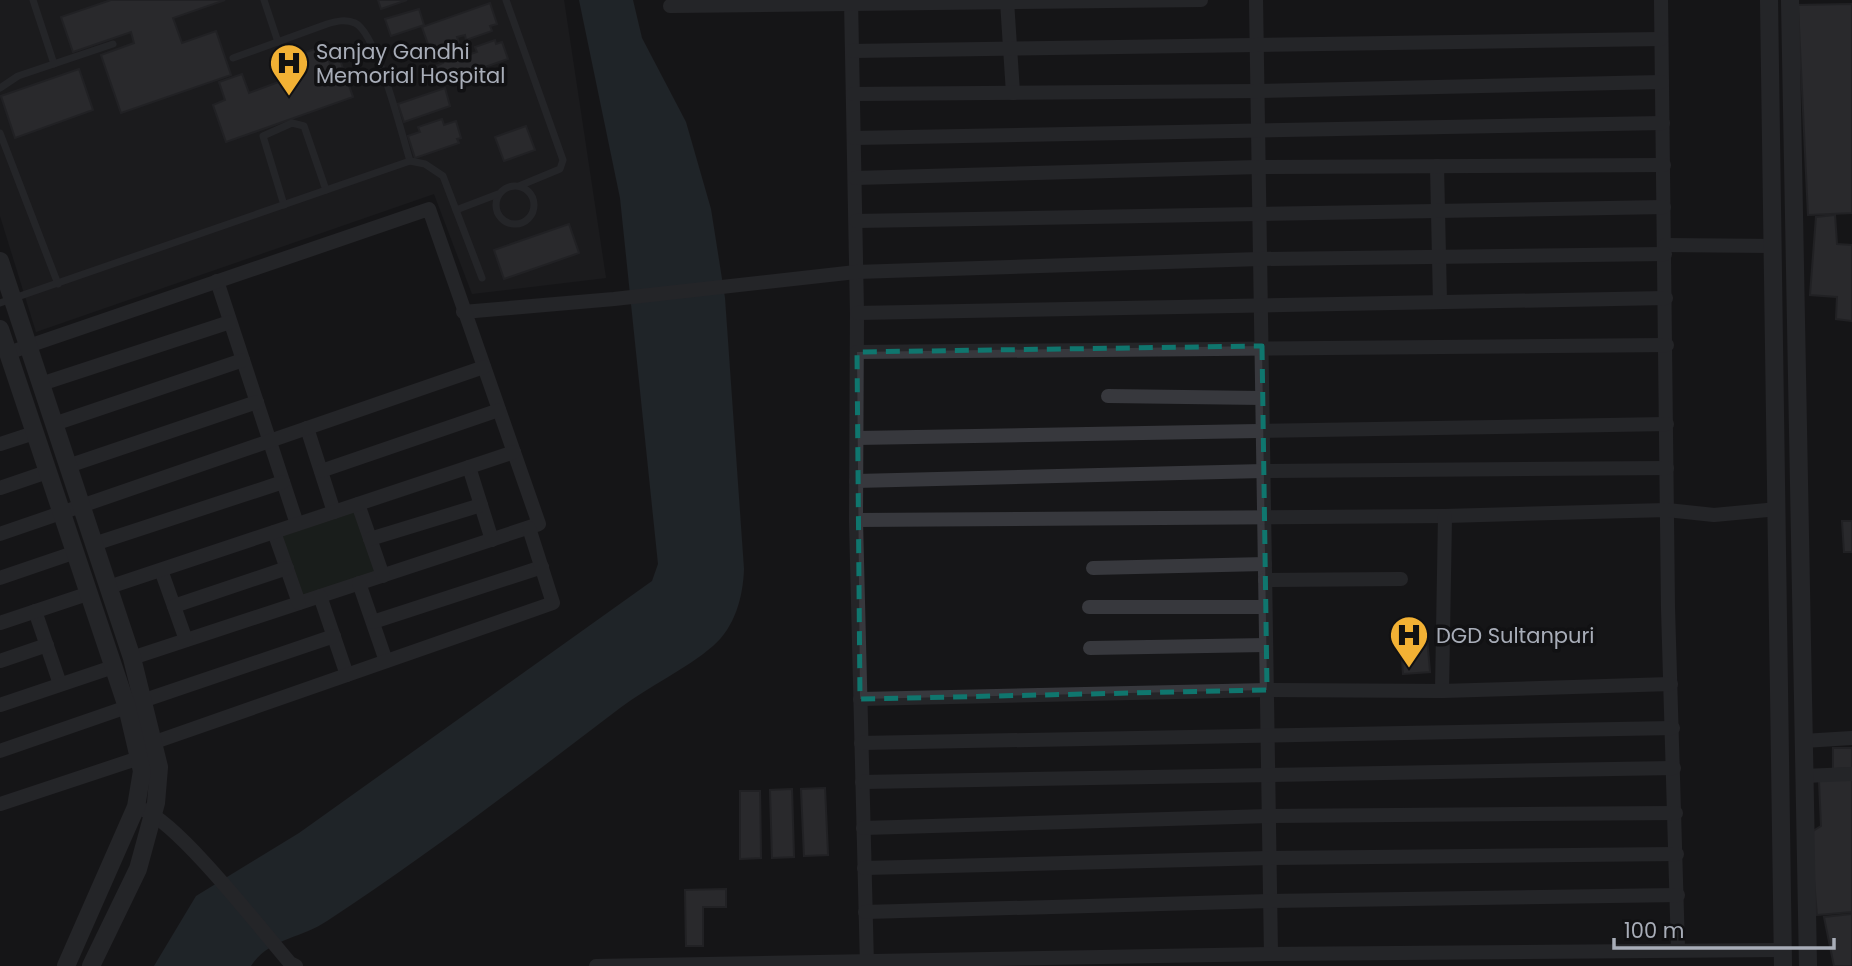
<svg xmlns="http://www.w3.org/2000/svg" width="1852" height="966" font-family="Poppins,sans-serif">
	<rect width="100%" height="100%" fill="#161618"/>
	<path fill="#222225" d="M0,0H564L606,278L472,294L434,194L36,332L0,216Z"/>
	<path fill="#1e261f" d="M358,507L380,572L301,598L279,534Z"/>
	<path fill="#2c353c" d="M579,0H633L642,38L686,122L711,209L725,298L744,569C743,597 735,627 713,646C685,670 649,686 620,708C524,781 428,855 327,921C302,938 268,939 251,966H154L196,896L299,833L652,581L658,564L620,198Z"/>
	<g fill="#404145" stroke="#303034" stroke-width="2">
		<path d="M111,0H225L173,18L182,43L216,31L231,75L121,113L101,55L134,43L131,32L73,52L61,17Z"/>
		<path d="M378,0H407L381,9Z"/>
		<path d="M490,3L497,24L490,26L492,31L466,40L465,35L457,37L459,43L437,51L435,45L429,47L422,27Z"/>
		<path d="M1852,4V213L1808,215L1798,5Z"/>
		<path d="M419,9L424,25L391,36L385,19Z"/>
		<path d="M495,40L496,44L502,42L508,59L442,82L436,66L443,63L442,59L463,51L465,56L477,52L475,47Z"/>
		<path d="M324,46L330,64L340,60L353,97L226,142L213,105L225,100L219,82L242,74L249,93L306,72L300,54Z"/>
		<path d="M79,69L93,110L15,138L1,96Z"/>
		<path d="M445,88L450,106L404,122L398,104Z"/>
		<path d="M442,119L444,125L456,121L461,138L457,139L459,143L415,158L408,136L420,132L418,127Z"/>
		<path d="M526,126L535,150L504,161L495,137Z"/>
		<path d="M1835,215L1837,244L1852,245V321L1836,319L1837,297L1810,295L1816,217Z"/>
		<path d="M569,224L579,253L504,279L494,250Z"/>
		<path d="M1842,521H1852V552H1844Z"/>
		<path d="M1427,638L1430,672L1403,674L1401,640Z"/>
		<path d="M1833,748H1852V768L1833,769Z"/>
		<path d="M1852,778V912L1817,915L1810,833L1821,826L1819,780Z"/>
		<path d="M825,788L828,855L804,856L801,789Z"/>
		<path d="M792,789L794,857L772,858L770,790Z"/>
		<path d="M740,791H760L761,858L740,859Z"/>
		<path d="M726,889V907H703V946H686L685,890Z"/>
		<path d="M1852,914V966H1834L1824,917Z"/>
	</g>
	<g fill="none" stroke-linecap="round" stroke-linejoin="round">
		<g stroke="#37383d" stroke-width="7">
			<path d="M33,0L54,64"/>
			<path d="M264,0L278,42"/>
			<path d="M506,0L563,160L560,169L519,186"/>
			<path d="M233,58L327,24C337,21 346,19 355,23C377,33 402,135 410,161"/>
			<path d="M0,88L18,76L113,44"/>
			<path d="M0,133L58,284"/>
			<circle cx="515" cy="205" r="19"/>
			<path d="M284,205L263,136L292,123L304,126L326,190"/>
			<path d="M456,210L498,194"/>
			<path d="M0,303L410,161L425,164L443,176L482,278"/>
		</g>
		<g stroke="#37383d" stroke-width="14">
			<path d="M851,0L857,313L856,520L867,966"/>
			<path d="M1256,0L1271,954"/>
			<path d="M1661,0L1668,608L1678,949"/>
			<path d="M1007,1L1013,93"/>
			<path d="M670,6L1201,0"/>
			<path d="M852,51L1661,39"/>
			<path d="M853,94L1258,91L1662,82"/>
			<path d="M854,138L1663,123"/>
			<path d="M1437,166L1440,302"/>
			<path d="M855,178L1259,167L1664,165"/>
			<path d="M856,221L1664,207"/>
			<path d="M1665,245L1773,246"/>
			<path d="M217,281L297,524"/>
			<path d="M463,312L614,299L856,272L1260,259L1665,254"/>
			<path d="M857,313L1666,298"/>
			<path d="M857,352L1667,345"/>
			<path d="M8,353L429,209L539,524L132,658"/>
			<path d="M41,384L230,322"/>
			<path d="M1108,396L1262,398"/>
			<path d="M54,424L243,360"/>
			<path d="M307,428L334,512"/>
			<path d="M857,438L1667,424"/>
			<path d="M0,444L34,433"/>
			<path d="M68,466L257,402"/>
			<path d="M469,467L492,540"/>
			<path d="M321,471L499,410"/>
			<path d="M856,481L1263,471L1667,468"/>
			<path d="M0,488L47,472"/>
			<path d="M358,504L383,576"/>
			<path d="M856,520L1445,516L1667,510L1714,515L1778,509"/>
			<path d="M274,532L299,603"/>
			<path d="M0,534L484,367"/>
			<path d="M370,539L481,505"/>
			<path d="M94,544L283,482"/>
			<path d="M1093,568L1265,564"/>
			<path d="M161,570L186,640"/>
			<path d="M0,578L73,553"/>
			<path d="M1265,580L1401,579"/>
			<path d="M359,583L386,661"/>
			<path d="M109,587L514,452"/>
			<path d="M320,596L347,675"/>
			<path d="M174,606L287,568"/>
			<path d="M1089,607H1265"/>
			<path d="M35,611L60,684"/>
			<path d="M373,622L542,567"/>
			<path d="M0,623L87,594"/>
			<path d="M1090,648L1266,645"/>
			<path d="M0,661L47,645"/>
			<path d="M1442,691L1445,516"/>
			<path d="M860,699L1267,690L1442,691L1671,684"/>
			<path d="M145,700L334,636"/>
			<path d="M0,705L113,667"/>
			<path d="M1803,741L1852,738"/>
			<path d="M155,742L553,603L529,528"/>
			<path d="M861,743L1673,728"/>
			<path d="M0,751L127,707"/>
			<path d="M1803,776L1852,774"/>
			<path d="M862,782L1674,768"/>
			<path d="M0,804L139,758"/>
			<path d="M144,810C181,826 260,928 290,963L296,966"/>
			<path d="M863,828L1269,816L1676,813"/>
			<path d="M864,868L1269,858L1677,854"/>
			<path d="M865,912L1270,901L1678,895"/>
			<path d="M596,966L1271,954L1783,950"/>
		</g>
		<g stroke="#37383d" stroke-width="18">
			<path d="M1769,0L1783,966"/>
			<path d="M1790,0L1808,966"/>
			<path d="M0,261L132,658L159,767L156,803L138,869L91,966"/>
			<path d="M0,329L127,707L142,771L136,807L66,966"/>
		</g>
	</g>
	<path d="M0 0H1852V966H0ZM1262,346L1267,690L860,699L857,352Z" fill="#161618" fill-opacity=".55" fill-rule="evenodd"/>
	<path fill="none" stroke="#0f766e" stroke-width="5" stroke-dasharray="14 9" stroke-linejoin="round" d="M1262,346L1267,690L860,699L857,352Z"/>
	<defs>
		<g id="hospital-pin" transform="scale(2.0125)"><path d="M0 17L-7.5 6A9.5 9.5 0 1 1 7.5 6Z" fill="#f2b134" stroke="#111113"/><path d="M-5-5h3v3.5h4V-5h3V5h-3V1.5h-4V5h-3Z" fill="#111"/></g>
	</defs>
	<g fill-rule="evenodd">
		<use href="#hospital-pin" x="289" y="63"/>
		<use href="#hospital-pin" x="1409" y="635"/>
	</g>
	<g text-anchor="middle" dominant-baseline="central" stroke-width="7" stroke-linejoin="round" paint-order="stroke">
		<g font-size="21" fill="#a8adb8" stroke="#111113" text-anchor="start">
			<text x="316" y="51">Sanjay Gandhi<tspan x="316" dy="24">Memorial Hospital</tspan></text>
			<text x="1436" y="635">DGD Sultanpuri</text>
		</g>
	</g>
	<path d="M1614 938v10h220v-10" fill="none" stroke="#a8adb8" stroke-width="3.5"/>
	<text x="1624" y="938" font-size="21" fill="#a8adb8" stroke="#111113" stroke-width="5" paint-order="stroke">100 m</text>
</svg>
